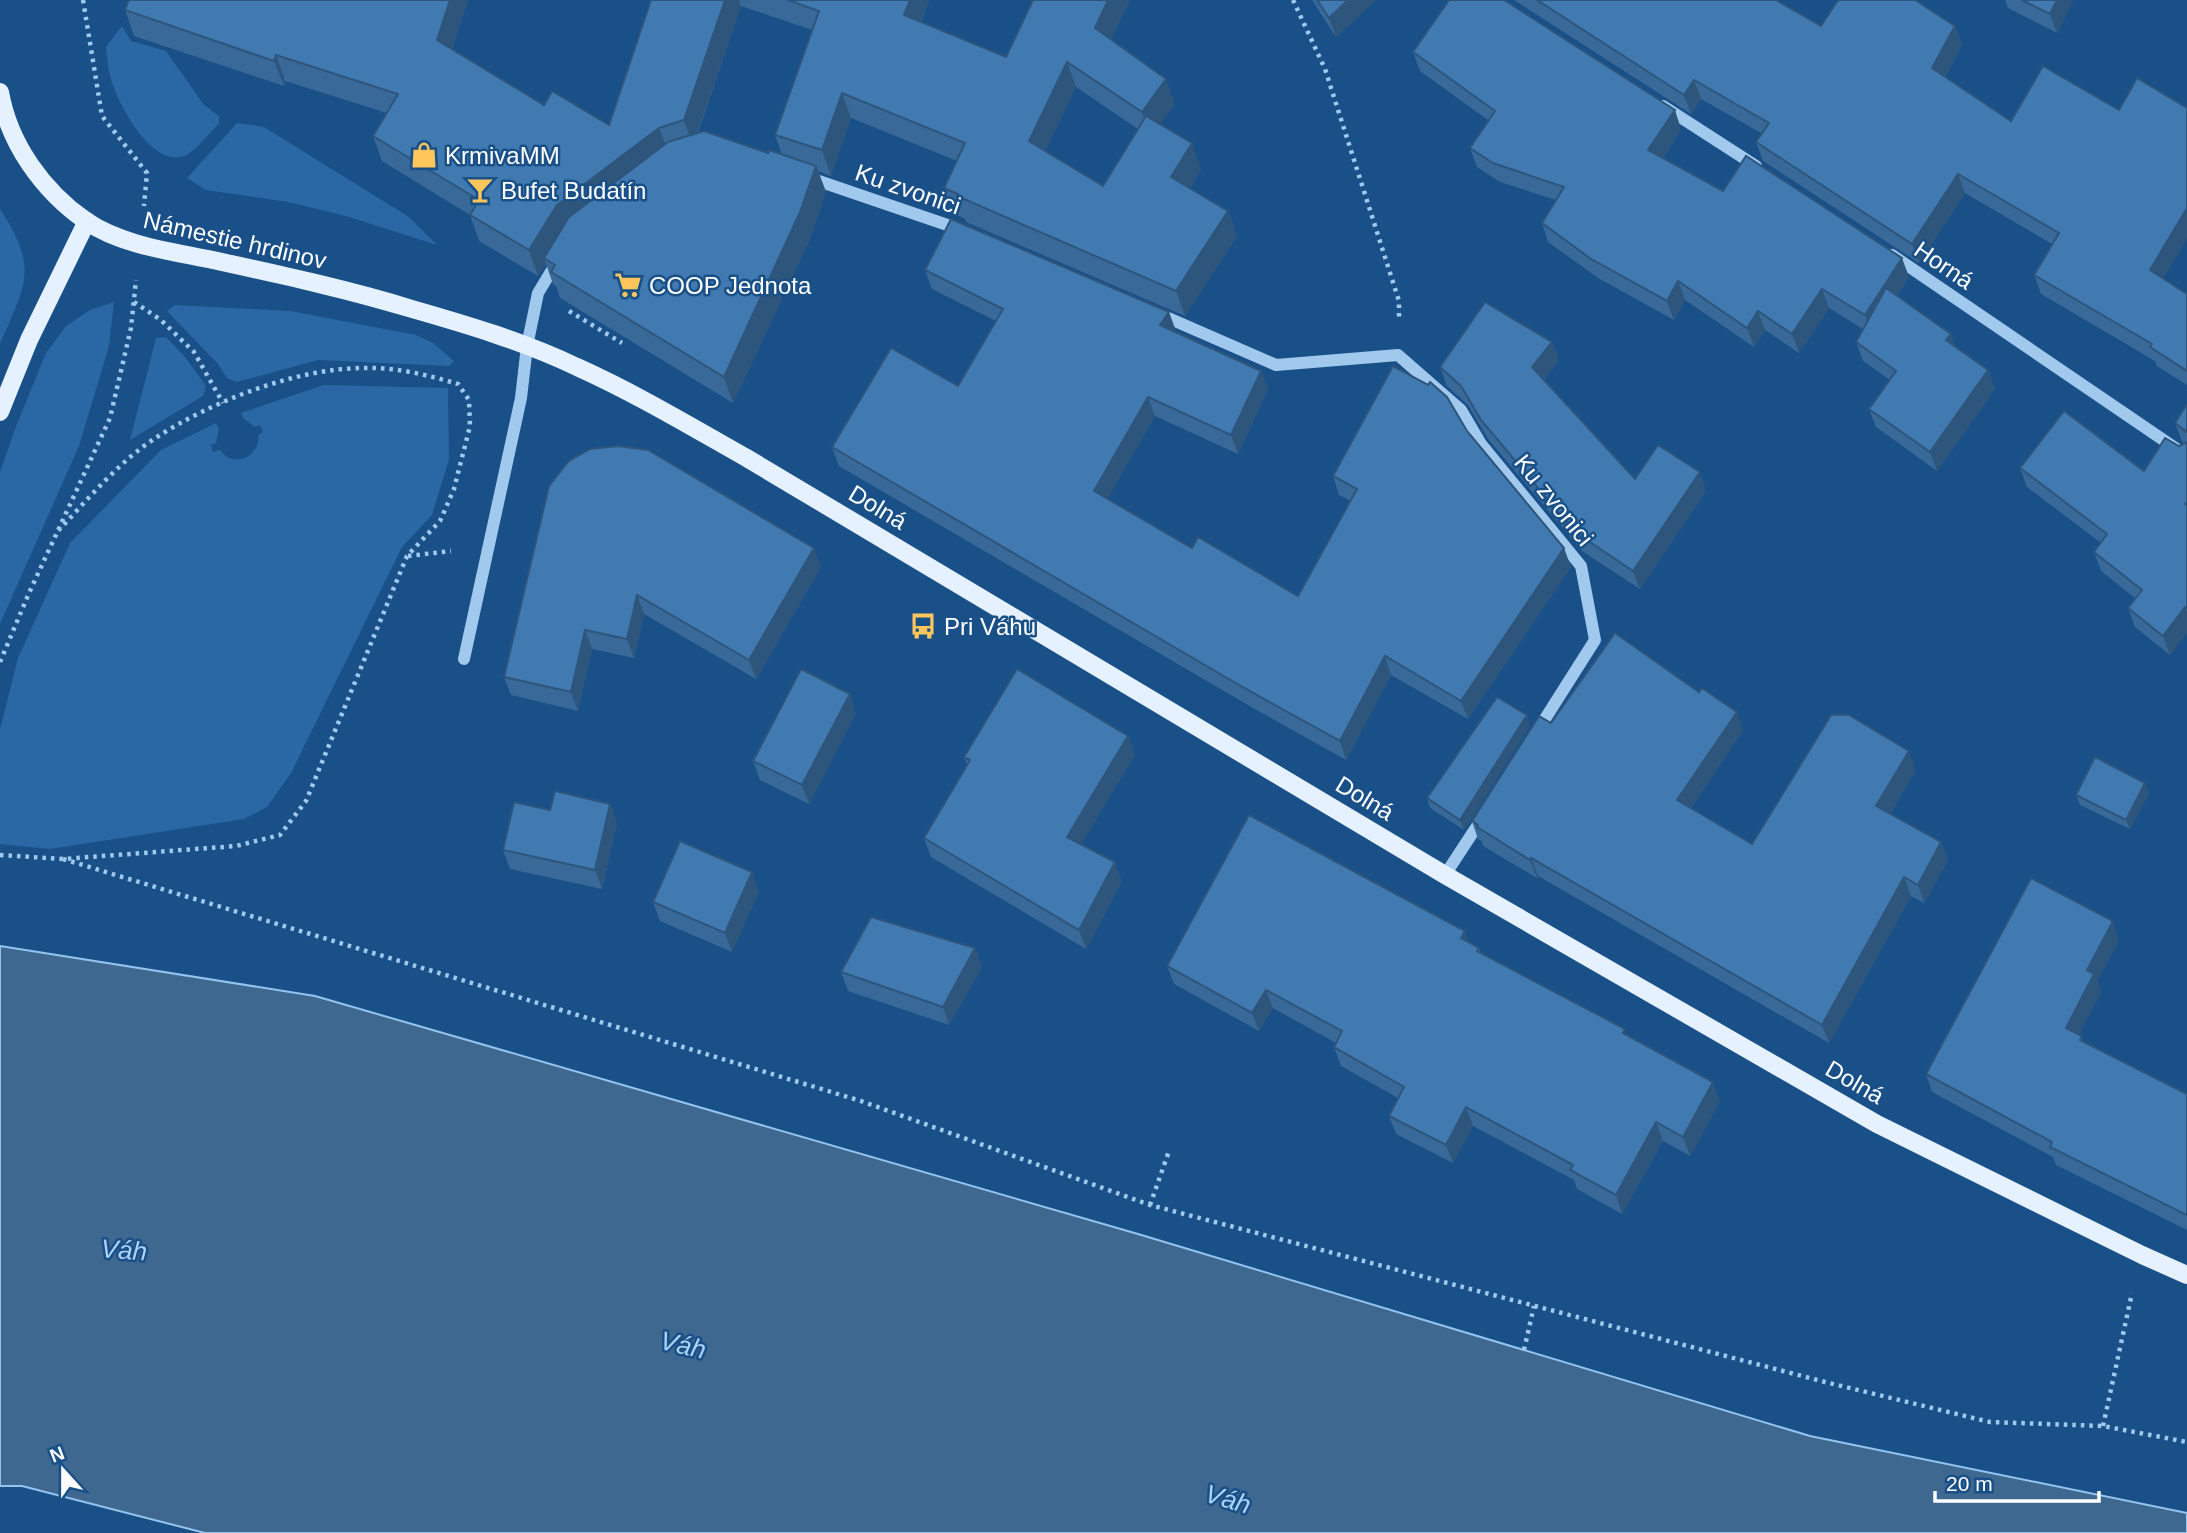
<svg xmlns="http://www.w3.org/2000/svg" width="2187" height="1533" font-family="Arial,sans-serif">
	<rect width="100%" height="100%" fill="#195088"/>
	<g fill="#2968a5">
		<path d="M122,26L131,41L166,51L204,105L219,116V124C209,133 199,147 188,154C155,174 117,103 111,79C108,69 107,57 106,47Z"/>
		<path d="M237,123L264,127L409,217L437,245L346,216L288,202L206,190L187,178Z"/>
		<path d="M0,209C39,269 26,283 0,344Z"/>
		<path d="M114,302L109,346L79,446L0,624V472L17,424L46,353L66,326L90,310Z"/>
		<path d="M175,305L290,311L416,335L433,343L454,361L449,366L318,360L237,382L227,378L218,364L167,311Z"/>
		<path d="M166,337L185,357L206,386L203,396L130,440L156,338Z"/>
		<path d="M324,385L448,388L449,459L432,515L402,547L291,773L267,807L244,819L50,849L0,844V729L18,658L70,543L161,450L216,423L219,429L216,443L211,445L213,452L220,450C233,469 261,457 258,435L263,432L260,425L255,427L244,419L241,413Z"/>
	</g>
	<path fill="#3f6890" stroke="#93c4ef" stroke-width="2" d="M0,946L315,996L1138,1234L1810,1436L2187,1513V1533H205L22,1486H0Z"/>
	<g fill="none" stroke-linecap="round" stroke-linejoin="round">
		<g stroke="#a1c8ed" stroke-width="4.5" stroke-dasharray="3.5 5" stroke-linecap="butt">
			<path d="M83,0L102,116L147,173L144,206"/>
			<path d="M1293,0L1325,69L1399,301V319"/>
			<path d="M134,302L161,320L194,352L223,403"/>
			<path d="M569,311L622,343"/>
			<path d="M408,556L451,551"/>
			<path d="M0,662L29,593L110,418L131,328L136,280"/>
			<path d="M0,855L63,859L236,846L280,835L306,801L407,556L440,521L454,489L470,426L469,400L458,384C428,375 395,367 364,368C296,368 210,402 154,439C119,462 87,500 58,531"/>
			<path d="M63,859L861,1101L1150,1205L1825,1382L1990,1422L2103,1426L2187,1442"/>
			<path d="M1150,1205L1169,1151"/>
			<path d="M1524,1350L1534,1306"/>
			<path d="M2103,1426L2132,1293"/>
		</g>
		<g stroke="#a1c8ed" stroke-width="12">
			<path d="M1663,106L1756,166"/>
			<path d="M807,177L962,230"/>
			<path d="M1892,255L2187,456"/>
			<path d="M1159,314L1276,365L1398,355L1461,410L1481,444L1581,566L1595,640L1536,733"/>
			<path d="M464,659L521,398L527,346L538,293L558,260"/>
			<path d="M1445,875L1483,817"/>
		</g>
		<g stroke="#e6f1ff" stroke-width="18">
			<path d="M0,92C9,144 43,191 86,221C124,247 178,252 222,262C286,276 350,290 412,309C468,325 525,342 577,367C635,393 690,426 745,457L1445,875L1877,1124L2142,1255L2187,1275"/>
			<path d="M0,412L29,340L87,221"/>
		</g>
	</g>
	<g fill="#386998" fill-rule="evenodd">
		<path d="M129,0H468L452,49L544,105L609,125L651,0H929L921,22L1006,57L1033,0H1130L1111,39L1175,104L1160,124L1201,169L1190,188L1228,211L1237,236L1185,316L966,222L965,219L953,213L944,188L957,161L851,118L831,176L818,171L826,192L810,239L733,403L560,298L556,286L553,284L546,264L538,276L479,241L470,215L382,161L373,136L387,113L285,81L284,86L134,36L125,10ZM741,6L812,30L775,135L782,155L768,153L698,133ZM1076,87L1138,129L1103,186L1045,151Z"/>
		<path d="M1312,0H1376L1336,37Z"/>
		<path d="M1514,0H1776L1821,26H1955L1962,45L1945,77L2164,279L2187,294V385L2157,366L2155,361L2041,294L2034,275L2052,244L1965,193L1919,263L1763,161L1756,142L1761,133L1701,99L1691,114Z"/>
		<path d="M2005,0H2073L2057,33L2008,8Z"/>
		<path d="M1413,52L1681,129L1663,158L1723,191L1909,277L1897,296L1951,334L1955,347L1988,370L1995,389L1937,471L1876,427L1869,409L1890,380L1863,361L1856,342L1863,329L1829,308L1799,353L1765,330L1754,347L1685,300L1674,320L1598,278L1548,242L1542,223L1556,200L1500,182L1477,167L1470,148L1488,120L1420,71Z"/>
		<path d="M925,270L1176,331L1175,332L1261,371L1268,389L1238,454L1155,416L1107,499L1192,548L1298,596L1351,501L1339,495L1333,476L1467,431L1571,567L1468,719L1391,675L1346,760L1253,708L839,466L832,447L958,386L996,321L932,289Z"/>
		<path d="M1552,342L1559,360L1544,380L1635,479L1706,491L1640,589L1582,551L1488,439L1468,405L1447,386L1440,367Z"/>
		<path d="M2187,404V632L2170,655L2135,627L2128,608L2135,598L2101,571L2094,552L2101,543L2027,487L2020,468L2144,471L2179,446L2184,443L2182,442L2175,423Z"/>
		<path d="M549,486L821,567L756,679L644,614L634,658L592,649L578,711L511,695L504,677Z"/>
		<path d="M856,713L809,804L760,780L753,761Z"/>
		<path d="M1551,723L1743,730L1691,808L1752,844L1916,770L1890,814L1941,842L1948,860L1924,903L1911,896L1829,1043L1538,876L1537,878L1483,846L1482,841L1478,839L1472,821Z"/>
		<path d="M1530,725L1464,830L1430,808L1427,798Z"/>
		<path d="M1128,736L1135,755L1081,844L1122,881L1086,949L931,857L924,838L967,765L964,757Z"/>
		<path d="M2149,793L2130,829L2080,805L2076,795Z"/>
		<path d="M610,804L617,823L602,889L510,869L503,850Z"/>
		<path d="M759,891L732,952L660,921L653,902Z"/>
		<path d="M1465,931L1468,942L1479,948L1481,953L1627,1035L1720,1101L1690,1156L1663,1141L1622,1214L1577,1189L1574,1180L1473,1126L1453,1163L1396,1134L1389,1116L1398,1098L1341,1066L1334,1047L1336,1043L1273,1008L1259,1031L1174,984L1167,966Z"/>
		<path d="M2119,940L2097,981L2101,992L2079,1034L2084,1042L2187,1094V1230L2056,1165L2053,1157L1932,1092L1926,1074Z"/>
		<path d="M982,967L949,1025L848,991L841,972Z"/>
	</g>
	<g fill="#2e557c">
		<path d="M450,0H468L446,65L437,40Z"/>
		<path d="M725,0H739L741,6L693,145L684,120Z"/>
		<path d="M910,0H929L913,40L904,15Z"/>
		<path d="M1108,0H1130L1104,53L1095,28Z"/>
		<path d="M1348,0H1376L1336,37L1329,18Z"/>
		<path d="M2057,0H2073L2057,33L2050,14Z"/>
		<path d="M1955,26L1962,45L1939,87L1932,68Z"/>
		<path d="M276,55L285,81L284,86L274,61Z"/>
		<path d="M1067,62L1076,87L1038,166L1029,141Z"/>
		<path d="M1166,79L1175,104L1151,137L1142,112Z"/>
		<path d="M1694,80L1701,99L1691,114L1684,95Z"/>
		<path d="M842,93L851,118L831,176L822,150Z"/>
		<path d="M1675,110L1681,129L1655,169L1648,150Z"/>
		<path d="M659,128L669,153L544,258L546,264L538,276L529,250L557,205Z"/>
		<path d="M1192,143L1201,169L1181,202L1171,177Z"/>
		<path d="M816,166L826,192L810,239L733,403L724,377Z"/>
		<path d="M1958,174L1965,193L1919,263L1912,244Z"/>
		<path d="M2187,208V239L2157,289L2150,270Z"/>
		<path d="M1228,211L1237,236L1185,316L1176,291Z"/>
		<path d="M1902,258L1909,277L1872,334L1865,315Z"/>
		<path d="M1678,281L1685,300L1674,320L1667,301Z"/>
		<path d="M1822,289L1829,308L1799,353L1792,334Z"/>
		<path d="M1758,311L1765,330L1754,347L1747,328Z"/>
		<path d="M1169,312L1176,331L1167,344L1160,325Z"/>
		<path d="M1951,334L1958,353L1946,340Z"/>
		<path d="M1552,342L1559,360L1539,386L1532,367Z"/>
		<path d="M1988,370L1995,389L1937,471L1930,452Z"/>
		<path d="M1261,371L1268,389L1238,454L1231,435Z"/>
		<path d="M1148,397L1155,416L1101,510L1094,491Z"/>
		<path d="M1700,472L1706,491L1640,589L1633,571Z"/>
		<path d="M814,548L821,567L756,679L749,660Z"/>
		<path d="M1564,548L1571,567L1468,719L1461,701Z"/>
		<path d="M637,595L644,614L634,658L627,639Z"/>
		<path d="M2185,607L2187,612V632L2170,655L2163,636Z"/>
		<path d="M585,630L592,649L578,711L571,692Z"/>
		<path d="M1385,656L1391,675L1346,760L1340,741Z"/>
		<path d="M850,694L856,713L809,804L802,785Z"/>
		<path d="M1737,712L1743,730L1684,818L1677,800Z"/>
		<path d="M1527,715L1530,725L1464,830L1460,820Z"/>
		<path d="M1128,736L1135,755L1074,856L1067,837Z"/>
		<path d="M1909,751L1916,770L1883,825L1876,806Z"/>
		<path d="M2145,783L2149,793L2130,829L2126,820Z"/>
		<path d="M610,804L617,823L602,889L595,870Z"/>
		<path d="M1941,842L1948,860L1924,903L1918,885Z"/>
		<path d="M1531,858L1538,876L1537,878L1530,860Z"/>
		<path d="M1115,862L1122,881L1086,949L1079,930Z"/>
		<path d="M752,872L759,891L732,952L725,933Z"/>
		<path d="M1904,877L1911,896L1829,1043L1822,1025Z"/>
		<path d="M2113,921L2119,940L2097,981L2101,992L2073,1046L2066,1028L2087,970Z"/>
		<path d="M1465,931L1471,950L1461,938Z"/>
		<path d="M975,948L982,967L949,1025L943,1007Z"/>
		<path d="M1266,990L1273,1008L1259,1031L1252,1013Z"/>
		<path d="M1713,1082L1720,1101L1690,1156L1683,1137Z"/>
		<path d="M1466,1107L1473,1126L1453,1163L1446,1145Z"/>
		<path d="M1656,1122L1663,1141L1622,1214L1616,1195Z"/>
	</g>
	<g fill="#417ab1" stroke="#2e557c" stroke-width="2">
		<path d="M129,0H450L437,40L544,105L552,91L609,125L651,0H725L684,120L659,128L557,205L529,250L470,215L479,200L373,136L398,94L276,55L274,61L125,10Z"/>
		<path d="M788,0H910L904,15L1006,57L1033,0H1108L1095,28L1166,79L1142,112L1067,62L1029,141L1103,186L1146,116L1192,143L1171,177L1228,211L1176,291L957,196L958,194L944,188L965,143L842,93L822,150L775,135L819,11Z"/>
		<path d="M1317,0H1348L1329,18Z"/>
		<path d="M1449,0H1504L1675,110L1648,150L1723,191L1746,156L1902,258L1865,315L1822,289L1792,334L1758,311L1747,328L1678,281L1667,301L1591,259L1542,223L1564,187L1493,163L1470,148L1495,111L1413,52Z"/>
		<path d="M1537,0H1776L1821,26L1838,0H1915L1955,26L1932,68L2011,121L2043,66L2119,110L2137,78L2187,108V208L2150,270L2187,294V371L2150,347L2152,344L2034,275L2059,233L1958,174L1912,244L1756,142L1769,123L1694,80L1684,95Z"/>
		<path d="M2022,0H2057L2050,14Z"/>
		<path d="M704,131L768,153L769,150L816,166L800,212L724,377L551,272L555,265L544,258L569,217L668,142Z"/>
		<path d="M951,219L1169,312L1160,325L1261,371L1231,435L1148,397L1094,491L1192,548L1198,537L1298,596L1357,489L1333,476L1393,366L1428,385L1430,382L1447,397L1467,431L1564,548L1461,701L1385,656L1340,741L1246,689L832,447L891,348L958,386L1003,309L925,270Z"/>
		<path d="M1886,288L1951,334L1946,340L1988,370L1930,452L1869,409L1896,371L1856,342Z"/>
		<path d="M1485,302L1552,342L1532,367L1635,479L1658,445L1700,472L1633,571L1575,532L1481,420L1461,386L1440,367Z"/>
		<path d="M2187,404V432L2175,423Z"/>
		<path d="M2064,411L2144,471L2165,438L2179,446L2187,442V502L2185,504L2187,505V608L2185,607L2163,636L2128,608L2142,590L2094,552L2107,534L2020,468Z"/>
		<path d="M618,446L648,450L814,548L749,660L637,595L627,639L585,630L571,692L504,677L549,486L569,461L590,449Z"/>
		<path d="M1615,633L1699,692L1702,688L1737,712L1677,800L1752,844L1831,715H1849L1909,751L1876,806L1941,842L1918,885L1904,877L1822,1025L1531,858L1530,860L1477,827L1478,825L1472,821L1539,716L1551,723Z"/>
		<path d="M801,669L850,694L802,785L753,761Z"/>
		<path d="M1017,669L1128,736L1067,837L1115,862L1079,930L924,838L970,760L964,757Z"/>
		<path d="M1497,697L1527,715L1460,820L1427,798Z"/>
		<path d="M2095,757L2145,783L2126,820L2076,795Z"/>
		<path d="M555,791L610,804L595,870L503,850L514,802L550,810Z"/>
		<path d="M1249,815L1465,931L1461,938L1479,948L1477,951L1625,1029L1623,1033L1713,1082L1683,1137L1656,1122L1616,1195L1570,1170L1573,1165L1466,1107L1446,1145L1389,1116L1404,1087L1334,1047L1342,1031L1266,990L1252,1013L1167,966Z"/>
		<path d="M680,841L752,872L725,933L653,902Z"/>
		<path d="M2031,878L2113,921L2087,970L2094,974L2066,1028L2082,1036L2080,1040L2187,1094V1215L2050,1147L2052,1142L1926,1074Z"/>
		<path d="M871,917L975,948L943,1007L841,972Z"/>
	</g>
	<defs>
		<g id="shop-bare" transform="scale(2.1)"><path d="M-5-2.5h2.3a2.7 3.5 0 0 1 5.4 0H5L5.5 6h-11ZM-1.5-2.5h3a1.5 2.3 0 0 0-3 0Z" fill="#ffc65c" stroke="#195088" stroke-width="2.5" paint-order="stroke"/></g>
		<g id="bar-bare" transform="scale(2.1)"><path d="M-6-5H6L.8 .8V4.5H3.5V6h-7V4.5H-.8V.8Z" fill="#ffc65c" stroke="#195088" stroke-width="2.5" paint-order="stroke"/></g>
		<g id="supermarket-bare" transform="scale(2.1)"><path d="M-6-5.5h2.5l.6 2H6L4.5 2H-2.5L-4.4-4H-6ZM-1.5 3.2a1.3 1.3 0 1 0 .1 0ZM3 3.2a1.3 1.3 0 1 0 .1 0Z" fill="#ffc65c" stroke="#195088" stroke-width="2.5" paint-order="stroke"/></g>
		<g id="bus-bare" transform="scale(2.1)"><path d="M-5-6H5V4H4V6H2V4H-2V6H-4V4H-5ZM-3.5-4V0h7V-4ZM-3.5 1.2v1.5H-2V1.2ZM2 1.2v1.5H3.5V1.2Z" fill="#ffc65c" stroke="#195088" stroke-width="2.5" paint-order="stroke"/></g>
	</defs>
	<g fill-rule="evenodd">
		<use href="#shop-bare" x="424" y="155"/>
		<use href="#bar-bare" x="480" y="190"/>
		<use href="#supermarket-bare" x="628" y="285"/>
		<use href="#bus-bare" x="923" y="626"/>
	</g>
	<g text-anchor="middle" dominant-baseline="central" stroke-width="5" stroke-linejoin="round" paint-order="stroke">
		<g font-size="24" fill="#fff" stroke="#195088" text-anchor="start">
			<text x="445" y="155">KrmivaMM</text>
			<text x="501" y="190">Bufet Budatín</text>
			<text x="649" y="285">COOP Jednota</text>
			<text x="944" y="626">Pri Váhu</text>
		</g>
		<g font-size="24" fill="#fff" stroke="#195088">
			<text transform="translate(908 189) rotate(19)">Ku zvonici</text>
			<text transform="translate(235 240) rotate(13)">Námestie hrdinov</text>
			<text transform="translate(1944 265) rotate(34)">Horná</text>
			<text transform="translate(1554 500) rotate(51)">Ku zvonici</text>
			<text transform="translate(878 507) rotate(31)">Dolná</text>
			<text transform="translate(1365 798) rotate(31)">Dolná</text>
			<text transform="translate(1855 1082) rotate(30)">Dolná</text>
		</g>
		<g font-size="26" font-style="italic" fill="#acd2f4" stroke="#195088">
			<text transform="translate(124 1250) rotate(4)">Váh</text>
			<text transform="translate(683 1345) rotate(13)">Váh</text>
			<text transform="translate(1228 1499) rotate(16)">Váh</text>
		</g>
	</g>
	<g transform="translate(63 1470) rotate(339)" stroke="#195088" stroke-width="5" paint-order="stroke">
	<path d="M0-5L12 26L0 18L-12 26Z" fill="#ffffff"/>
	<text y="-10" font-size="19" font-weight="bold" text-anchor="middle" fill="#ffffff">N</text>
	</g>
	<path d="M1935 1491v10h164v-10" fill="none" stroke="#ffffff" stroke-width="3.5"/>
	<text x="1946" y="1491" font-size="21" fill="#ffffff" stroke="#195088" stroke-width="5" paint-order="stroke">20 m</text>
</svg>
